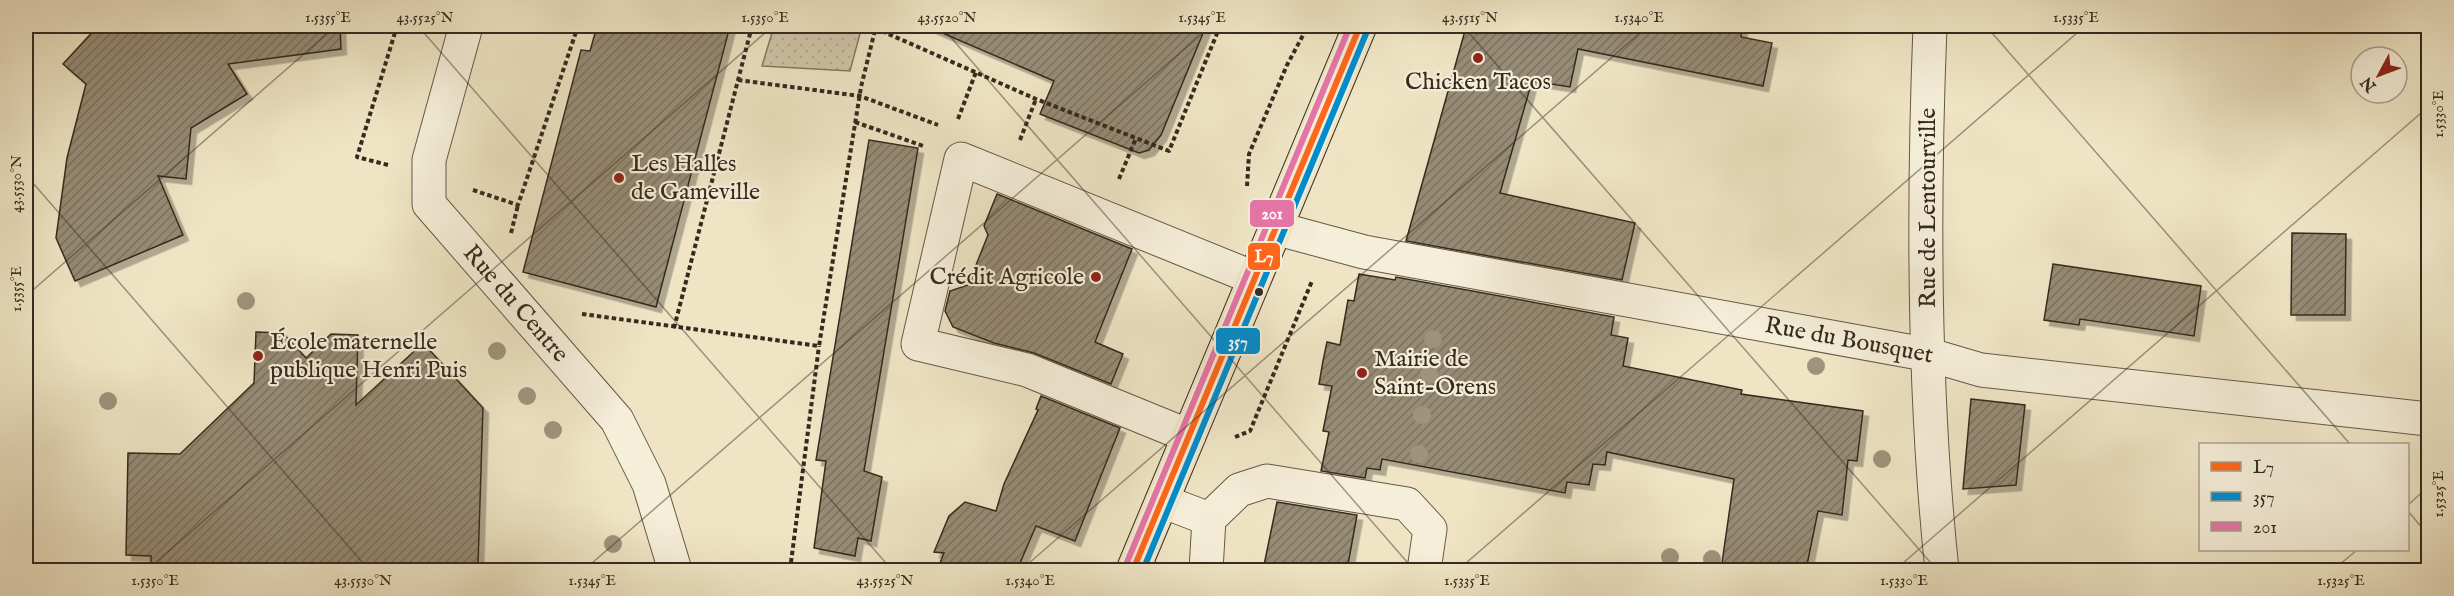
<svg xmlns="http://www.w3.org/2000/svg" width="2454" height="596" font-family="'IM FELL English',serif">
	<defs>
		<pattern id="grass-dots" width="8" height="8" patternUnits="userSpaceOnUse" patternTransform="scale(1.5)"><rect width="8" height="8" fill="#d0c5a9"/><path d="M2 2h.1M6 6h.1" fill="none" stroke="#b3a991" stroke-width="1.8" stroke-linecap="round"/></pattern>
		<pattern id="building-hatch" width="6" height="6" patternUnits="userSpaceOnUse" patternTransform="scale(1.5)"><rect width="6" height="6" fill="#968b75"/><path d="M-1 1l2-2M0 6l6-6M5 7l2-2" fill="none" stroke="#7b725f"/></pattern>
		<filter id="shadow"><feDropShadow dx="5.5" dy="5.5" stdDeviation="0" flood-color="#0004"/></filter>
	</defs>
	<rect width="100%" height="100%" fill="#efe5c5"/>
	<filter id="stains"><feTurbulence type="fractalNoise" baseFrequency=".00333" numOctaves="4"/><feColorMatrix values="0 0 0 0 .2 0 0 0 0 .09 0 0 0 0 .02 0 0 0 .5 -.17"/></filter>
	<radialGradient id="worn" r=".72"><stop offset=".6" stop-color="#630" stop-opacity="0"/><stop offset="1" stop-color="#630" stop-opacity=".3"/></radialGradient>
	<path fill="url(#grass-dots)" stroke="#837864" stroke-width="1.5" d="M774,26H862L850,71L762,66Z"/>
	<g fill="url(#building-hatch)" stroke="#362a1f" stroke-width="1.5" filter="url(#shadow)">
		<path d="M98,26H340L341,49L228,64L247,94L191,128L186,179L158,176L183,235L75,281L56,238L67,158L86,84L63,64Z"/>
		<path d="M597,26H730L656,307L523,272L581,50L590,51Z"/>
		<path d="M926,26H1206L1161,135L1149,150L1139,153L1040,114L1054,81Z"/>
		<path d="M1499,26H1742L1741,37L1772,43L1763,86L1578,49L1570,87L1532,81L1500,193L1635,223L1622,280L1406,241L1466,27L1498,33Z"/>
		<path d="M869,140L918,148L864,471L882,477L871,541L858,538L855,556L814,548L826,461L816,460Z"/>
		<path d="M997,194L1132,249L1095,342L1123,354L1111,384L1034,353L994,343L953,327L945,311L950,291L968,285L988,235L984,226Z"/>
		<path d="M2292,233L2346,234L2345,315H2291Z"/>
		<path d="M2053,264L2201,286L2194,336L2080,319L2079,325L2044,320Z"/>
		<path d="M1359,274L1395,280L1396,277L1614,317L1611,335L1628,338L1623,366L1742,390L1741,394L1863,411L1857,461L1848,460L1842,515L1818,511L1806,570H1721L1734,479L1607,452L1605,465L1593,464L1589,485L1567,482L1565,493L1382,459L1380,470L1367,468L1365,478L1321,471L1329,432L1323,431L1332,386L1319,384L1323,361L1327,342L1340,345L1348,300L1354,301Z"/>
		<path d="M256,332L283,333L306,358L331,334L358,335L356,405L423,343L483,408L478,565L428,563L420,570H151V556L126,555L128,453L180,454L254,383Z"/>
		<path d="M1041,396L1120,428L1075,541L1036,526L1017,570H937L944,553L934,552L949,516L965,502L996,511L1004,484L1038,410L1036,409Z"/>
		<path d="M1971,399L2025,405L2016,485L1963,489Z"/>
		<path d="M1277,502L1357,515L1347,570H1263Z"/>
	</g>
	<g fill="none" stroke-linecap="round" stroke-linejoin="round">
		<g stroke="#645948" stroke-width="35">
			<g id="minor">
				<path id="s1" d="M466,26L429,160V204L617,420L649,484L675,570"/>
				<path d="M1930,26C1923,204 1923,392 1942,570"/>
				<path id="s2" d="M1275,228L1364,252L1930,355L1981,370L2428,419"/>
				<path d="M1189,436L1027,370L918,344L961,159L1254,278"/>
				<path d="M1162,501L1209,519L1206,570"/>
				<path d="M1209,519L1239,490L1267,481L1407,504L1430,529L1424,570"/>
			</g>
		</g>
		<g stroke="#362a1f" stroke-width="35">
			<path id="major" d="M1133,570L1360,26"/>
		</g>
		<g stroke="#362a1f" stroke-width="4" stroke-dasharray="4.5 3" stroke-linecap="butt">
			<path d="M875,28L1036,99L1169,151L1220,26"/>
			<path d="M738,80L860,96L938,125"/>
			<path d="M958,119L976,72"/>
			<path d="M855,122L923,146"/>
			<path d="M1020,140L1036,99"/>
			<path d="M388,165L357,157L397,26"/>
			<path d="M1119,179L1136,138"/>
			<path d="M1247,186L1249,154L1287,65L1308,26"/>
			<path d="M473,190L518,205L578,26"/>
			<path d="M511,233L518,205"/>
			<path d="M582,314L819,346L861,87L876,26"/>
			<path d="M674,328L752,26"/>
			<path d="M1235,437L1250,431L1312,281"/>
			<path d="M715,565L786,570"/>
			<path d="M790,570L819,346"/>
		</g>
		<use href="#minor" stroke="#f5eed9" stroke-width="33"/>
		<use href="#major" stroke="#efe5c5" stroke-width="33"/>
		<g stroke="#f5eed9" stroke-width="10">
			<path id="bus-1" d="M1133,570L1360,26"/>
		</g>
		<g stroke="#f5eed9" stroke-width="10">
			<path id="bus-2" d="M1143,570L1368,29"/>
		</g>
		<g stroke="#f5eed9" stroke-width="10">
			<path id="bus-3" d="M1125,567L1350,26"/>
		</g>
		<use href="#bus-1" stroke="#ff671b" stroke-width="6"/>
		<use href="#bus-2" stroke="#008dcf" stroke-width="6"/>
		<use href="#bus-3" stroke="#e675a7" stroke-width="6"/>
	</g>
	<g fill="#9e947d">
		<circle cx="246" cy="301" r="9"/>
		<circle cx="1433" cy="339" r="9"/>
		<circle cx="497" cy="351" r="9"/>
		<circle cx="1816" cy="366" r="9"/>
		<circle cx="1429" cy="374" r="9"/>
		<circle cx="527" cy="396" r="9"/>
		<circle cx="108" cy="401" r="9"/>
		<circle cx="1422" cy="415" r="9"/>
		<circle cx="553" cy="430" r="9"/>
		<circle cx="1419" cy="454" r="9"/>
		<circle cx="1882" cy="459" r="9"/>
		<circle cx="613" cy="544" r="9"/>
		<circle cx="1670" cy="557" r="9"/>
		<circle cx="1712" cy="559" r="9"/>
	</g>
	<path fill="none" stroke="#362a1f" stroke-width="1.5" stroke-opacity="0.45" d="M418,26L892,570M941,26L1414,570M1463,26L1937,570M1986,26L2350,444M26,175L369,570M26,296L336,26M2408,505L2428,487M2408,511L2428,535M147,570L773,26M584,570L1211,26M1021,570L1648,26M1458,570L2085,26M1895,570L2428,107M2333,570L2357,550"/>
	<g fill="#8f2418" stroke="#f5eed9" stroke-width="2">
		<circle cx="1478" cy="58" r="6"/>
		<circle cx="619" cy="178" r="6"/>
		<circle cx="1096" cy="277" r="6"/>
		<circle cx="258" cy="356" r="6"/>
		<circle cx="1362" cy="373" r="6"/>
	</g>
	<circle fill="#362a1f" stroke="#f5eed9" stroke-width="2" cx="1259" cy="292" r="5"/>
	<g text-anchor="middle" dominant-baseline="central" stroke-width="4.5" stroke-linejoin="round" paint-order="stroke">
		<g font-size="24" fill="#362a1f" stroke="#f5eed9" text-anchor="start">
			<text x="1478" y="82" text-anchor="middle">Chicken Tacos</text>
			<text x="631" y="164">Les Halles<tspan x="631" dy="28">de Gameville</tspan></text>
			<text x="1084" y="277" text-anchor="end">Crédit Agricole</text>
			<text x="270" y="342">École maternelle<tspan x="270" dy="28">publique Henri Puis</tspan></text>
			<text x="1374" y="359">Mairie de<tspan x="1374" dy="28">Saint-Orens</tspan></text>
		</g>
		<g font-size="24" fill="#362a1f" stroke="#f5eed9">
			<text transform="translate(1928 208) rotate(-90)">Rue de Lentourville</text>
			<text stroke="none"><textPath href="#s1" startOffset="315">Rue du Centre</textPath></text>
			<text stroke="none"><textPath href="#s2" startOffset="585">Rue du Bousquet</textPath></text>
		</g>
	</g>
	<g stroke="#f5eed9" stroke-width="2">
		<rect x="1249" y="199" width="46" height="29" rx="6" fill="#e675a7"/>
		<rect x="1247" y="242" width="34" height="29" rx="6" fill="#ff671b"/>
		<rect x="1215" y="327" width="46" height="28" rx="6" fill="#008dcf"/>
	</g>
	<g font-size="16" text-anchor="middle" font-weight="bold" fill="#fff">
		<text x="1272" y="219">201</text>
		<text x="1264" y="262">L7</text>
		<text x="1238" y="347">357</text>
	</g>
	<rect width="2454" height="596" fill="none" stroke="#efe5c5" stroke-width="66"/>
	<rect x="2199" y="443" width="210" height="108" fill="#f5eed9" stroke="#a9a08f" stroke-width="1.5"/>
	<rect x="2211" y="462" width="30" height="9" fill="#ff671b" stroke="#a9a08f" stroke-width="1.5"/>
	<text x="2253" y="473" font-size="18" fill="#362a1f">L7</text>
	<rect x="2211" y="492" width="30" height="9" fill="#008dcf" stroke="#a9a08f" stroke-width="1.5"/>
	<text x="2253" y="503" font-size="18" fill="#362a1f">357</text>
	<rect x="2211" y="522" width="30" height="9" fill="#e675a7" stroke="#a9a08f" stroke-width="1.5"/>
	<text x="2253" y="533" font-size="18" fill="#362a1f">201</text>
	<g transform="translate(2379 75) rotate(229)"><circle r="28" fill="#f5eed9" stroke="#a9a08f" stroke-width="1.5"/>
	<path d="M0-4.5L10 22L0 15L-10 22Z" fill="#8f2418"/>
	<text y="-9" font-size="16" font-weight="bold" text-anchor="middle" fill="#362a1f">N</text>
	</g>
	<rect x="33" y="33" width="2388" height="530" fill="none" stroke="#362a1f" stroke-width="2"/>
	<g font-size="15" text-anchor="middle" fill="#362a1f">
		<text x="328" y="22">1.5355°E</text>
		<text x="425" y="22">43.5525°N</text>
		<text x="765" y="22">1.5350°E</text>
		<text x="947" y="22">43.5520°N</text>
		<text x="1202" y="22">1.5345°E</text>
		<text x="1470" y="22">43.5515°N</text>
		<text x="1639" y="22">1.5340°E</text>
		<text x="2076" y="22">1.5335°E</text>
		<text transform="translate(2438 114) rotate(-90)" y="5">1.5330°E</text>
		<text transform="translate(16 184) rotate(-90)" y="5">43.5530°N</text>
		<text transform="translate(16 289) rotate(-90)" y="5">1.5355°E</text>
		<text transform="translate(2438 494) rotate(-90)" y="5">1.5325°E</text>
		<text x="155" y="585">1.5350°E</text>
		<text x="363" y="585">43.5530°N</text>
		<text x="592" y="585">1.5345°E</text>
		<text x="885" y="585">43.5525°N</text>
		<text x="1030" y="585">1.5340°E</text>
		<text x="1467" y="585">1.5335°E</text>
		<text x="1904" y="585">1.5330°E</text>
		<text x="2341" y="585">1.5325°E</text>
	</g>
	<rect width="100%" height="100%" filter="url(#stains)"/>
	<rect width="100%" height="100%" fill="url(#worn)"/>
</svg>
